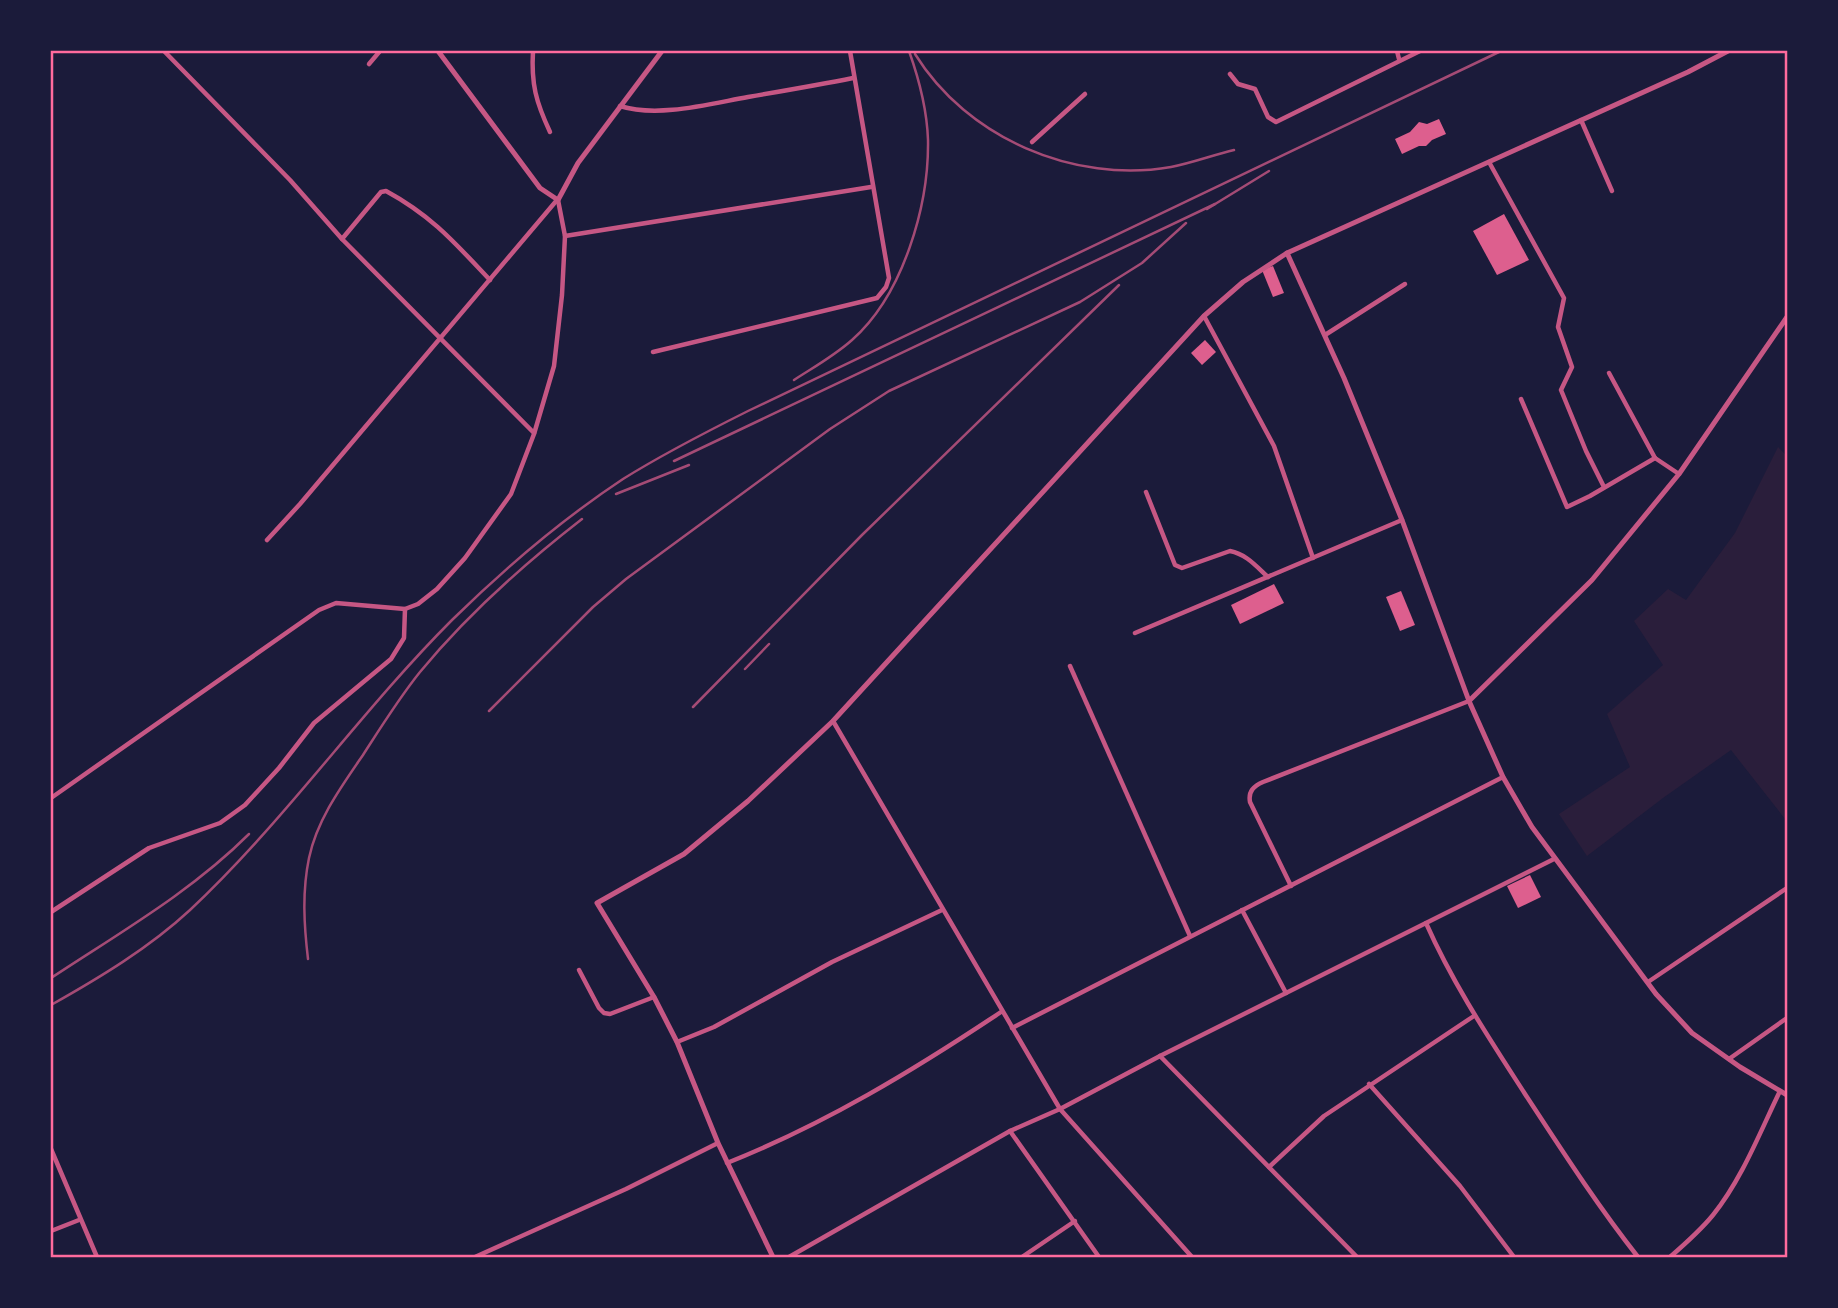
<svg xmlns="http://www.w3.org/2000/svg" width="1838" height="1308" font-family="'PT Sans Narrow',sans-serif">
	<rect width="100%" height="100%" fill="#1b1b3a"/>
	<path fill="#2a1e3b" d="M1778,447L1787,456V818L1785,819L1731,750L1663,798L1587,856L1559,814L1630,767L1607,714L1663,665L1634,621L1668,589L1686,600L1735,533Z"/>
	<g fill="#dd5f8e">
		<path d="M1439,119L1446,134L1432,140L1426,146H1419L1402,154L1395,139L1410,132L1419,122L1427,124Z"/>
		<path d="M1504,214L1529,260L1497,275L1473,231Z"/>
		<path d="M1273,266L1284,293L1273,297L1262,270Z"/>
		<path d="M1205,340L1216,352L1202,365L1191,353Z"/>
		<path d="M1274,584L1284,603L1240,624L1231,605Z"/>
		<path d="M1401,591L1415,625L1400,631L1386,597Z"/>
		<path d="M1530,875L1541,897L1518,908L1507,886Z"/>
	</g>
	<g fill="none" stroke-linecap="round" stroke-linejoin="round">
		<g stroke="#c65784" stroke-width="4.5">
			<path d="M164,51L290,180L342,239L534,433"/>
			<path d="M533,51C531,84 536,102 550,132"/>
			<path d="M1397,51L1399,59"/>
			<path d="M369,64L380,51"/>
			<path d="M1230,74L1238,84L1255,89L1268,117L1276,122L1420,51"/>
			<path d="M620,106C658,118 709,104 748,97C783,91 818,85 853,78"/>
			<path d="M1581,120L1612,191"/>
			<path d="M1032,142L1085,94"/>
			<path d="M1489,162L1564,298L1558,327L1572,367L1561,390L1586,451L1604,487"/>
			<path d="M565,236L871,187"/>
			<path d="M342,239L381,192L386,191C432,216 455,243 490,280"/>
			<path d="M1204,316L1274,446L1313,558"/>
			<path d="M1325,335L1405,284"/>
			<path d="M653,352L877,298L886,287L889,278L850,51"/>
			<path d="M1609,373L1655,458L1679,474"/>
			<path d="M1521,399L1567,507L1590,496L1655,458"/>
			<path d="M1146,492L1175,565L1182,568L1230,551C1246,554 1256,566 1268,577"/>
			<path d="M267,540L300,504L557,200"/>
			<path d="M1135,633L1402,520"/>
			<path d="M1070,666L1190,936"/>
			<path d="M833,721L1060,1109L1192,1257"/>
			<path d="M51,798L319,610L336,603L405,609L418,604L437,589L465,558L511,494L534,434L554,366L562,295L565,236L558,200"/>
			<path d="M1291,886L1250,802C1248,791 1254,786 1263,782L1469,701"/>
			<path d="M1242,910L1286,993"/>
			<path d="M51,912L149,848L220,823L245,805L279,768L314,723L391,659L404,638L405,609"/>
			<path d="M1426,923C1453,984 1489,1038 1525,1094C1561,1149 1597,1205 1638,1257"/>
			<path d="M579,970L599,1008L604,1013L610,1014L654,997"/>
			<path d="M1648,982L1787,888"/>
			<path d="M1012,1028L1503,777"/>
			<path d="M677,1042L714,1027L832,962L942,910"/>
			<path d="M1160,1056L1357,1257"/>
			<path d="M1729,1059L1787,1018"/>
			<path d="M1369,1084L1460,1186L1514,1257"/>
			<path d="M1010,1131L1099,1257"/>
			<path d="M51,1149L97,1257"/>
			<path d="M727,1163C825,1124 914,1070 1001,1012"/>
			<path d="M1269,1167L1324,1116L1474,1016"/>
			<path d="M51,1231L79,1220"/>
			<path d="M475,1257L626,1189L718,1143"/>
			<path d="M789,1257L1010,1131L1060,1109L1160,1056L1554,859"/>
			<path d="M1022,1257L1075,1221"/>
			<path d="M1670,1257C1685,1244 1700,1231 1713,1215C1742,1179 1760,1132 1780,1091"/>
		</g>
		<g stroke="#c65784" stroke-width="5">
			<path d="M438,51L540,188L558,200L578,163L662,51"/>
			<path d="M1287,253L1344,378L1402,520L1469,701L1503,777L1532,827L1656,994L1692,1033L1740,1067L1787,1095"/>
			<path d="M1469,701L1592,580L1679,474L1787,317"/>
			<path d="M773,1257L718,1143L677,1042L654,997L597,903L684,854L748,801L833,721L1204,316L1243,282L1287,253L1688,72L1728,51"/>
		</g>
		<g stroke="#a44b75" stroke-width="2.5">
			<path d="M915,54C967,138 1074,184 1171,167C1192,163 1213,155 1234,150"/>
			<path d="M1207,209L1269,171"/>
			<path d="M794,380C814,367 834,356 852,340C903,295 929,206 928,140C927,110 919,79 909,51"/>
			<path d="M674,461L1215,204"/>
			<path d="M616,494L689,465"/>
			<path d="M745,669L769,644"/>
			<path d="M693,707L862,535L1119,285"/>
			<path d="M489,711L593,607L626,579L830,429L889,391L1080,302L1142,263L1186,223"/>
			<path d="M308,959C304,925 302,892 309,858C317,820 341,787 363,755C381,727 399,698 420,672C467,615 524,564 582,519"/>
			<path d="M51,978C119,933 191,892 249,834"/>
			<path d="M51,1005C99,978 149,948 190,910C285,821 360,712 452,620C505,568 561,520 623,479C663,454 706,432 748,411L1501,51"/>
		</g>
	</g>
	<rect width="1838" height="1308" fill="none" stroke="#1b1b3a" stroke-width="105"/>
	<rect x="52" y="52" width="1734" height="1204" fill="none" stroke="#ff6b9d" stroke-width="2.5"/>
</svg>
